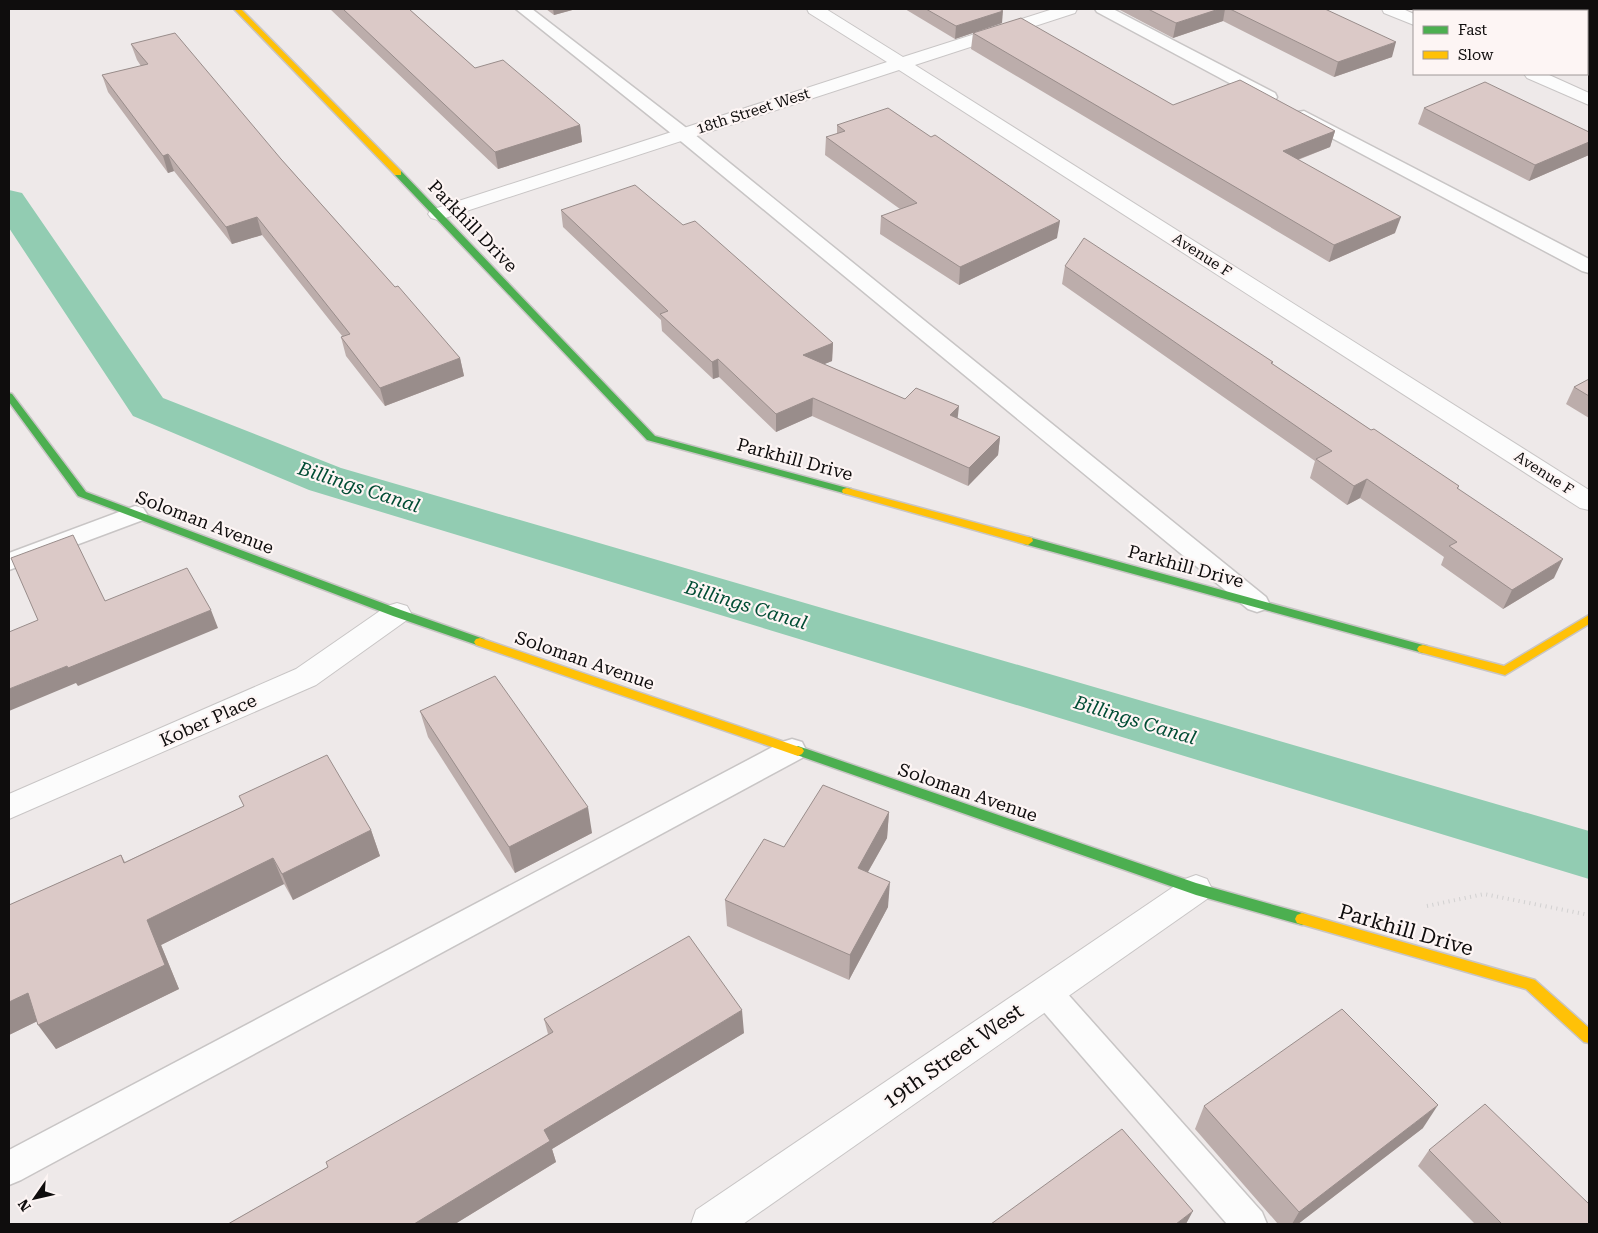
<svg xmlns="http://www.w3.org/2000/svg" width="1598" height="1233" font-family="'Roboto Serif',serif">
	<rect width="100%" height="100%" fill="#eee9e9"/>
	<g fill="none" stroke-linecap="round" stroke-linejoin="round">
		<path fill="#92ccb2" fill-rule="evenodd" d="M9,190L22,193L163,398L341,468L1589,831V879L309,490L133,416L9,228Z"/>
		<g stroke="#c8c5c5" stroke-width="3">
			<g id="lane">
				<path d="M516,9H532L689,130L1266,597L1269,603L1266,609L1257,612L1248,609L677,138Z"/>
				<path d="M1095,9H1113L1275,93L1277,97L1275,101H1263L1097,12Z"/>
				<path d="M1304,111L1589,259V273L1582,271L1298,120L1296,116L1298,112Z"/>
				<path d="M135,506L143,508L147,514L143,520L9,570V553Z"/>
				<path d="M792,739L802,742L806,750L802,758L21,1180L9,1185V1150L782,742Z"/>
				<path d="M1046,978L1057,982L1262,1212L1267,1224H1227L1035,1002L1030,992L1035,982Z"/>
			</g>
		</g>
		<g stroke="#c8c5c5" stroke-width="2">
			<g id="street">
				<path d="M807,9H826L903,57L1053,9H1077L1075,13L915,65L1589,490V510L1580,508L899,70L445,218L438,220L431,218L428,214L431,210L887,62L809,13Z"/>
				<path d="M1382,9H1403L1414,14V25L1384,13Z"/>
				<path d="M1524,74H1547L1589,93V105L1527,78Z"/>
				<path d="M397,603L407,606L411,613L407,620L316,685L9,819V794L296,669L387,606Z"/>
				<path d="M1196,875L1207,879L1212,889L1207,899L743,1224H691L696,1210L1185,879Z"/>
			</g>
		</g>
		<g stroke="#c8c5c5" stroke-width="3">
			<g id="fast">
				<path d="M395,171H401L655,436L851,489L852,491L851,493L847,494L647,440L395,175Z"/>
				<path d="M9,393L12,394L86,492L401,610L484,639L486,642L480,646L393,616L78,496L9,402Z"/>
				<path d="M1028,537L1423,645L1427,646L1429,649L1427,652L1423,653L1024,544L1023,541L1024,538Z"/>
				<path d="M798,746L1196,883L1302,913L1307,915L1309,919L1307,923L1302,925L1196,895L794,754L792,751L794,748Z"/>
			</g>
		</g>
		<g stroke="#c8c5c5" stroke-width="3">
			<g id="slow">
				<path d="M234,9H241L401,171V175H395Z"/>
				<path d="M847,488L1032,538L1033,541L1028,545L843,493L842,491L843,489Z"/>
				<path d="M1589,615V624L1505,675L1423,653L1419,652L1417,649L1419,646L1423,645L1504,666Z"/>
				<path d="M480,638L802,748L804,751L802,754L798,756L476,645L474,642L476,639Z"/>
				<path d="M1302,913L1535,980L1589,1028V1043L1584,1042L1526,989L1297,923L1295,919L1297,915Z"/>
			</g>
		</g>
		<path stroke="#d1d0d0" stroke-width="4" stroke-dasharray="1 4.5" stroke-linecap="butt" d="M1427,906L1484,894L1589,915"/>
		<use href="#lane" fill="#fcfcfc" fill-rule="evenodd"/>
		<use href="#street" fill="#fcfcfc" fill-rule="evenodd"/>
		<use href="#fast" fill="#4caf50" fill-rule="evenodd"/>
		<use href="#slow" fill="#ffc107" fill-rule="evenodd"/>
	</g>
	<g fill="#bcadab">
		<path d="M330,9H409L475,68L580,125L582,142L498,169Z"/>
		<path d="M546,9H576L554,15Z"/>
		<path d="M905,9H999L1002,23L955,39Z"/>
		<path d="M1118,9H1325L1392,57L1334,77L1223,21L1173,38Z"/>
		<path d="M1481,9H1589V37L1587,38V11H1487Z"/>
		<path d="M973,33L1173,105L1335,131L1330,147L1298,160L1395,233L1329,262L971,49Z"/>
		<path d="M131,44L281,159L395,287L460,358L464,376L385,406L346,356L341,337H343L262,235L232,244L174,171L168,173L108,92L102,75L141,66L137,60Z"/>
		<path d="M1424,108L1589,132V155L1529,181L1418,124Z"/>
		<path d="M837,125L1057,238L959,285L880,234L881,216L900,209L825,155L826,137L837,134Z"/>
		<path d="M561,210L683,225L833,343L832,361L824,364L905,399L957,419L1000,437L998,455L968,486L812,416L776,432L719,377L713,379L662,331L661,320L563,227Z"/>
		<path d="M1065,266L1273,362L1272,364L1371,430L1459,486L1458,489L1554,578L1503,609L1441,565L1444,557L1360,498L1347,505L1310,478L1315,461L1062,284Z"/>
		<path d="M1589,379V418L1566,404L1574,387Z"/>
		<path d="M420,711L592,833L515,873L428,737Z"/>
		<path d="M239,796L371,830L380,856L293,900L284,884L161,945L179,989L56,1049L37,1021L9,1035V905L121,855L125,862L244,806Z"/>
		<path d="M889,812L887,838L868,872L888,907L849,980L727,926L725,900L784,847Z"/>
		<path d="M544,1019L744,1033L552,1149L556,1162L455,1224H228L328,1167L548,1034Z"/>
		<path d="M1204,1106L1423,1128L1298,1224H1278L1195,1129Z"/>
		<path d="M1429,1150L1589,1224H1475L1418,1166Z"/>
	</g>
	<g fill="#998d8b">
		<path d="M553,9H576L554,15Z"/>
		<path d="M1219,9H1225L1223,21L1173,38L1176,23Z"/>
		<path d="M1003,11L1002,23L955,39L956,26Z"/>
		<path d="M1589,24V37L1587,38V25Z"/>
		<path d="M1396,42L1392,57L1334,77L1338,62Z"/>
		<path d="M580,125L582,142L498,169L495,152Z"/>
		<path d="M1335,131L1330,147L1278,167L1283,151Z"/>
		<path d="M1589,142V155L1529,181L1535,165Z"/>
		<path d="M168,154L174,171L168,173L163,156Z"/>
		<path d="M257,217L262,235L232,244L226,227Z"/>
		<path d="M1401,217L1395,233L1329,262L1334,245Z"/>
		<path d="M1060,221L1057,238L959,285L960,267Z"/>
		<path d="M833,343L832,361L803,373V355Z"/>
		<path d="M460,358L464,376L385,406L380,388Z"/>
		<path d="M718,359L719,377L713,379L712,362Z"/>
		<path d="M813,398L812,416L776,432V414Z"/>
		<path d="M959,406L957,424L950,415Z"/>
		<path d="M1000,437L998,455L968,486L969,468Z"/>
		<path d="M1367,479L1360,498L1347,505L1354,486Z"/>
		<path d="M1563,559L1554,578L1503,609L1512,590Z"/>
		<path d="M211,610L218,628L78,686L76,683L9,711V689L67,666Z"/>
		<path d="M588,807L592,833L515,873L509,847Z"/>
		<path d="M889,812L887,838L856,893L858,868Z"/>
		<path d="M371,830L380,856L293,900L282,874Z"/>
		<path d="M273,858L284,884L161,945L179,989L56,1049L38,1025L147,920Z"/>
		<path d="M890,882L888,907L849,980L850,955Z"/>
		<path d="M28,993L46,1017L9,1035V1002Z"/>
		<path d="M742,1010L744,1033L552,1149L556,1162L455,1224H414L544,1130Z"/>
		<path d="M1438,1105L1423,1128L1298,1224H1292L1299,1212Z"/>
		<path d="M1193,1211L1186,1224H1176Z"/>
	</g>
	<g fill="#dbc9c7" stroke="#998d8b">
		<path d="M343,9H409L475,68L503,60L580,125L495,152Z"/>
		<path d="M926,9H999L1003,11L956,26Z"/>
		<path d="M1148,9H1219L1176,23Z"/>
		<path d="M1230,9H1325L1396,42L1338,62Z"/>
		<path d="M1521,9H1589V24L1587,25V11H1526Z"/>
		<path d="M1021,18L1173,105L1240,80L1335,131L1283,151L1401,217L1334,245L973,33Z"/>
		<path d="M175,33L281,159L395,287L398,286L460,358L380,388L341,337L350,334L257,217L226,227L168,154L163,156L102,75L148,64L131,44Z"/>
		<path d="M1485,82L1589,132V142L1535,165L1424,108Z"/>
		<path d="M888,108L931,137L935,135L1060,221L960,267L881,216L917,203L826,137L845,131L837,125Z"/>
		<path d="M635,185L683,225L695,221L833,343L803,355L905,399L916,388L959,406L950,415L1000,437L969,468L813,398L776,414L718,359L712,362L660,314L668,311L561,210Z"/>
		<path d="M1084,238L1273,362L1271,363L1371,430L1374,429L1459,486L1457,488L1563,559L1512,590L1449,546L1457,542L1367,479L1354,486L1316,459L1332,451L1065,266Z"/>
		<path d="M1589,379V396L1574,387Z"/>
		<path d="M73,535L105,601L187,568L211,610L68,668L67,666L9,689V632L38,620L11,558Z"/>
		<path d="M495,676L588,807L509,847L420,711Z"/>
		<path d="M327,755L371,830L282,874L273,858L147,920L165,965L38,1025L28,993L9,1002V905L121,855L124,863L244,806L239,796Z"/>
		<path d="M823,785L889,812L858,868L890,882L850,955L725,900L764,839L784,847Z"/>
		<path d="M689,936L742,1010L544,1130L550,1141L414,1224H228L328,1167L326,1162L553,1032L544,1019Z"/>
		<path d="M1342,1009L1438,1105L1299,1212L1204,1106Z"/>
		<path d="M1485,1104L1589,1204V1224H1502L1429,1150Z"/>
		<path d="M1122,1129L1193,1211L1176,1224H991Z"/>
	</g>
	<g text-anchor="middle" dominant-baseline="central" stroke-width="4.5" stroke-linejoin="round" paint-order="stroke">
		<g font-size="15" fill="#0f0d0d" stroke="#fdf5f4">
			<text transform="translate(753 111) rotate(-18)">18th Street West</text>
			<text transform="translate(1202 255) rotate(33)">Avenue F</text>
			<text transform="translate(1544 473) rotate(33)">Avenue F</text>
		</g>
		<g font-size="18" fill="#0f0d0d" stroke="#fdf5f4">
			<text transform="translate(473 226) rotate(46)">Parkhill Drive</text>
			<text transform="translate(795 459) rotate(15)">Parkhill Drive</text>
			<text transform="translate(205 522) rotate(21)">Soloman Avenue</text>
			<text transform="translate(1186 566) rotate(15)">Parkhill Drive</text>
			<text transform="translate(585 660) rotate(19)">Soloman Avenue</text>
			<text transform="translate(208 720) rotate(-24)">Kober Place</text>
			<text transform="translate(968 792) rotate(19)">Soloman Avenue</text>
		</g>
		<g font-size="19" font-style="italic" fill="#004c34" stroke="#fdf5f4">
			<text transform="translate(359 487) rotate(18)">Billings Canal</text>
			<text transform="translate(746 605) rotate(17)">Billings Canal</text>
			<text transform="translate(1135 720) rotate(17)">Billings Canal</text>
		</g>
		<g font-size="21" fill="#0f0d0d" stroke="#fdf5f4">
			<text transform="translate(1406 930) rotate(16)">Parkhill Drive</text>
			<text transform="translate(953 1056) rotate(-35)">19th Street West</text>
		</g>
	</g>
	<rect width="1598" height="1233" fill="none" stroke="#0f0d0d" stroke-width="20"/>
	<rect x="1413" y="10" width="175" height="65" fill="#fdf5f4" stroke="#9e9898"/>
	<rect x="1423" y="26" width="25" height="8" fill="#4caf50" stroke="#9e9898"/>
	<text x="1458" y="35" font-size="15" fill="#0f0d0d">Fast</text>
	<rect x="1423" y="51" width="25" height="8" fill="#ffc107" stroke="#9e9898"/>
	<text x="1458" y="60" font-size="15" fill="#0f0d0d">Slow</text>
	<g transform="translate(35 1198) rotate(236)" stroke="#fdf5f4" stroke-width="4" paint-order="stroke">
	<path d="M0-4L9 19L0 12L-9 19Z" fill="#0f0d0d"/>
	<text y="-8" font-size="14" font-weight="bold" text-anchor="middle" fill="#0f0d0d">N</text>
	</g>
</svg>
